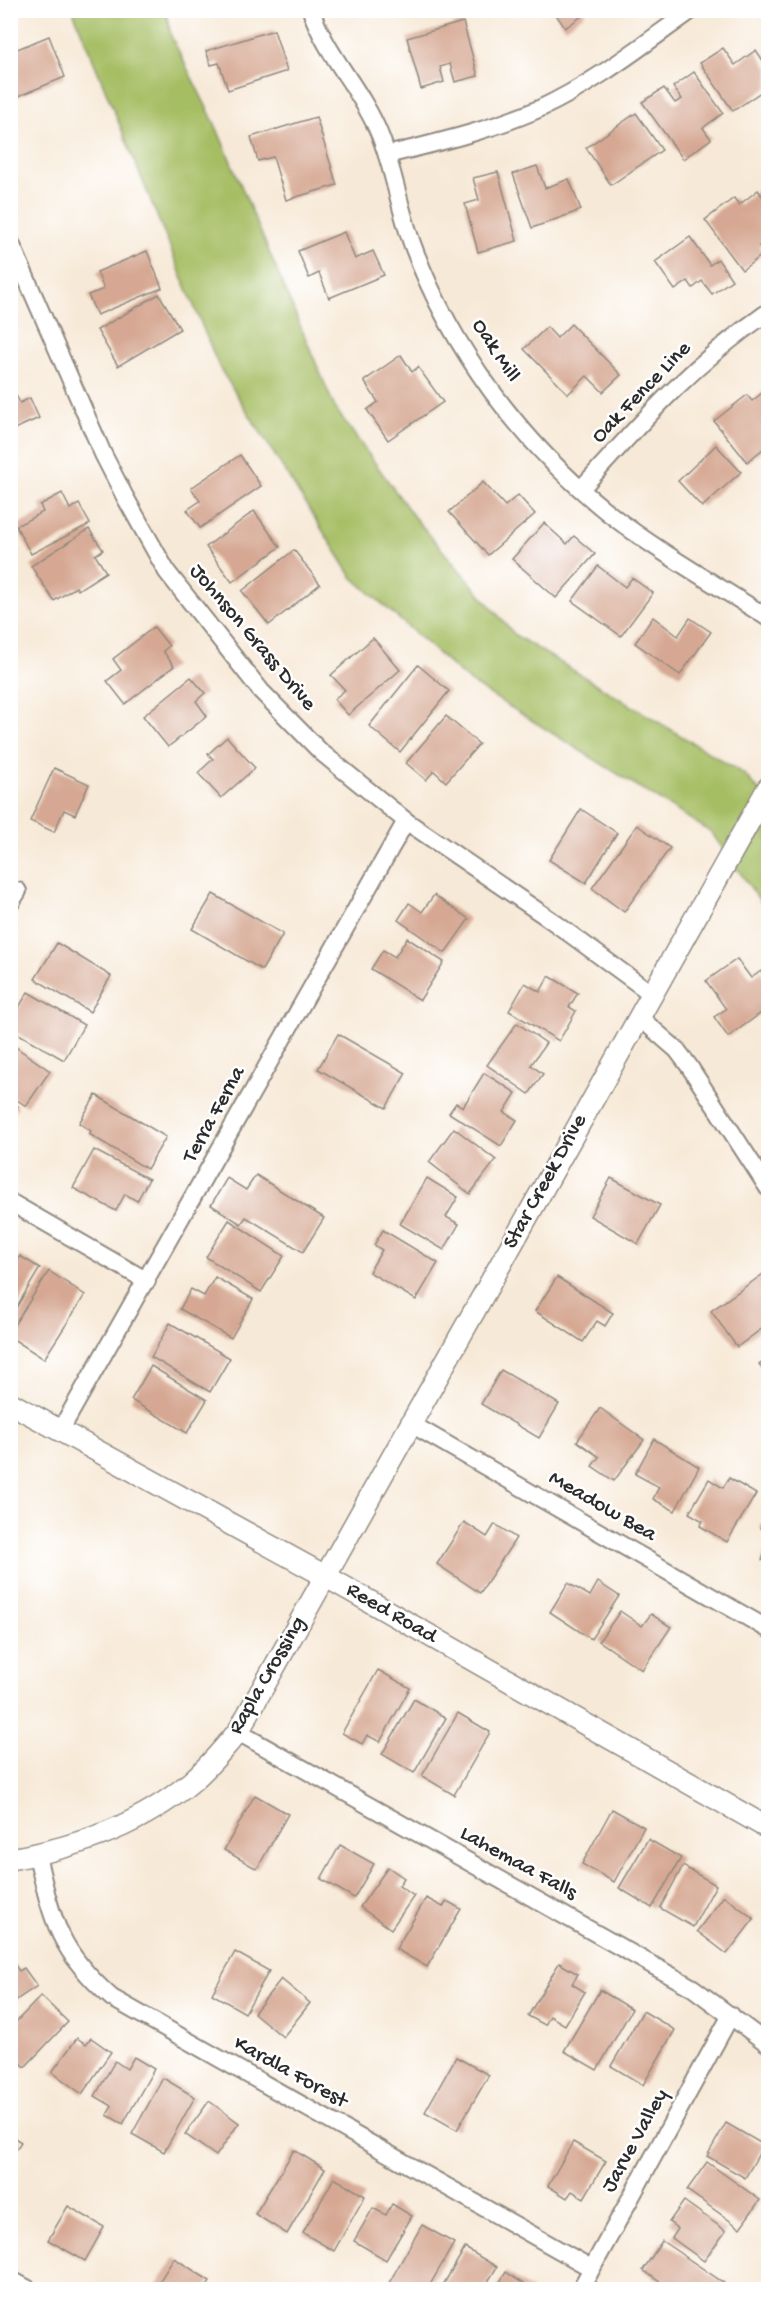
<svg xmlns="http://www.w3.org/2000/svg" width="779" height="2300" font-family="'Gochi Hand',sans-serif">
	<rect width="100%" height="100%" fill="#fff"/>
	<filter id="ink" filterUnits="userSpaceOnUse"><feTurbulence type="fractalNoise" baseFrequency=".0167" numOctaves="2"/><feDisplacementMap in="SourceGraphic" scale="12" xChannelSelector="R" yChannelSelector="G"/><feConvolveMatrix kernelMatrix="1 2 1 2 8 2 1 2 1" color-interpolation-filters="sRGB"/></filter>
	<filter id="wash" filterUnits="userSpaceOnUse"><feTurbulence type="fractalNoise" baseFrequency=".008" numOctaves="4" result="noise"/><feDisplacementMap in="SourceGraphic" scale="24" xChannelSelector="R" yChannelSelector="G"/><feGaussianBlur stdDeviation="1.35" result="paint"/><feColorMatrix in="noise" values="0 0 0 0 0 0 0 0 0 0 0 0 0 0 0 0 0 1.4 0 .05"/><feComposite in="paint" operator="in"/></filter>
	<g filter="url(#wash)">
		<rect width="100%" height="100%" fill="#f7e9d7"/>
		<path fill="#a6be64" stroke="#687448" stroke-width="1.5" d="M73,11H166L171,36L215,124L335,408L414,517L515,635L744,774L768,800V912L711,832L470,682L352,577L219,367Z"/>
		<g id="blocks">
			<g fill="#d6a893">
				<path d="M553,10H583L585,14L565,28Z"/>
				<path d="M463,22L478,76L455,82L450,64L440,67L444,82L421,89L407,38Z"/>
				<path d="M274,30L287,71L228,90L219,63L211,65L206,51Z"/>
				<path d="M49,36L65,77L14,98L10,90V52Z"/>
				<path d="M723,48L735,65L756,50L768,68V87L733,111L700,63Z"/>
				<path d="M694,72L723,113L703,128L711,139L683,159L642,102L664,88L675,103L682,99L673,87Z"/>
				<path d="M636,113L662,150L611,185L586,148Z"/>
				<path d="M316,117L337,185L286,200L273,157L258,161L251,137Z"/>
				<path d="M537,166L545,188L569,179L581,210L532,228L513,174Z"/>
				<path d="M498,172L517,241L478,252L465,204L479,200L473,178Z"/>
				<path d="M758,190L768,204V239L759,246L765,253L742,270L705,220L734,198L739,205Z"/>
				<path d="M344,232L355,259L373,251L384,275L329,298L319,273L309,278L298,251Z"/>
				<path d="M690,237L710,265L718,259L732,280L712,294L702,281L693,288L688,281L675,290L655,262Z"/>
				<path d="M147,251L162,288L97,315L88,295L104,289L97,272Z"/>
				<path d="M159,294L180,329L118,366L97,330Z"/>
				<path d="M571,324L621,375L603,392L587,376L568,394L524,349L547,327L557,338Z"/>
				<path d="M401,355L412,372L418,367L443,402L388,440L367,410L378,402L364,381Z"/>
				<path d="M10,383L20,403L30,398L39,418L10,431Z"/>
				<path d="M768,388V445L747,462L714,421L747,395L752,401Z"/>
				<path d="M716,445L741,472L702,507L678,481Z"/>
				<path d="M240,455L261,486L200,528L187,510L200,501L191,488Z"/>
				<path d="M483,482L505,506L518,495L535,514L488,555L449,512Z"/>
				<path d="M62,493L70,509L79,504L90,524L31,554L16,526L43,512L40,505Z"/>
				<path d="M254,511L280,547L232,582L206,547Z"/>
				<path d="M544,523L567,544L574,536L595,554L556,598L512,559Z"/>
				<path d="M89,529L103,550L95,555L106,572L78,590L76,587L54,601L31,566Z"/>
				<path d="M294,550L320,584L269,625L242,591Z"/>
				<path d="M598,566L625,587L632,578L653,593L621,636L572,601Z"/>
				<path d="M653,617L678,636L690,618L711,632L680,675L635,643Z"/>
				<path d="M154,627L169,646L163,651L174,666L125,704L107,681L121,670L113,659Z"/>
				<path d="M373,638L400,670L348,715L334,699L345,690L331,675Z"/>
				<path d="M418,665L449,691L400,752L369,726Z"/>
				<path d="M191,677L205,693L196,701L207,716L168,747L143,716Z"/>
				<path d="M446,716L479,744L446,782L434,771L426,780L406,763Z"/>
				<path d="M227,737L255,768L221,798L198,773L213,759L208,754Z"/>
				<path d="M54,768L89,784L75,815L64,810L54,832L30,821Z"/>
				<path d="M581,809L617,833L586,883L549,860Z"/>
				<path d="M637,825L670,848L624,912L592,888Z"/>
				<path d="M213,894L283,934L262,970L192,929Z"/>
				<path d="M434,895L469,919L445,953L398,920L409,903L422,912Z"/>
				<path d="M407,938L444,962L420,1000L371,969L383,950L395,957Z"/>
				<path d="M57,943L111,976L90,1012L35,979Z"/>
				<path d="M737,959L751,978L761,971L768,982V1008L728,1037L714,1017L726,1009L706,981Z"/>
				<path d="M549,976L578,993L569,1007L576,1011L559,1041L509,1011L525,983L540,992Z"/>
				<path d="M28,992L84,1025L64,1060L10,1029V1022Z"/>
				<path d="M517,1023L546,1043L531,1065L543,1074L529,1094L487,1065Z"/>
				<path d="M338,1034L406,1073L386,1108L318,1069Z"/>
				<path d="M10,1043L50,1071L26,1106L10,1095Z"/>
				<path d="M484,1073L516,1093L504,1112L517,1120L501,1146L449,1113L456,1103L463,1107Z"/>
				<path d="M96,1095L166,1137L147,1169L89,1134L91,1131L79,1123Z"/>
				<path d="M10,1102L18,1106L10,1119Z"/>
				<path d="M454,1128L496,1160L470,1194L429,1162Z"/>
				<path d="M94,1150L149,1179L137,1201L125,1194L116,1211L73,1188Z"/>
				<path d="M256,1175L324,1218L303,1252L246,1217L241,1224L211,1205L227,1178L246,1190Z"/>
				<path d="M427,1178L458,1197L446,1217L459,1224L444,1250L400,1224Z"/>
				<path d="M611,1178L660,1205L638,1244L590,1216Z"/>
				<path d="M229,1220L284,1256L261,1292L206,1257Z"/>
				<path d="M383,1230L438,1263L416,1300L369,1272L382,1250L374,1245Z"/>
				<path d="M20,1256L40,1268L10,1318V1258L16,1261Z"/>
				<path d="M49,1271L85,1295L44,1359L10,1337V1331Z"/>
				<path d="M766,1272L768,1276V1324L737,1347L711,1311Z"/>
				<path d="M215,1277L253,1299L231,1338L180,1309L191,1289L204,1296Z"/>
				<path d="M557,1277L613,1313L605,1326L597,1321L583,1342L535,1311Z"/>
				<path d="M170,1323L230,1358L210,1392L151,1357Z"/>
				<path d="M768,1357V1378L759,1364Z"/>
				<path d="M151,1366L207,1400L187,1433L131,1400Z"/>
				<path d="M501,1370L559,1404L539,1438L481,1404Z"/>
				<path d="M600,1408L644,1440L614,1481L592,1466L599,1457L577,1441Z"/>
				<path d="M654,1439L699,1467L675,1511L653,1499L659,1487L635,1474Z"/>
				<path d="M729,1478L756,1494L727,1542L700,1526L703,1521L689,1513L709,1479L723,1488Z"/>
				<path d="M768,1512V1532L760,1528Z"/>
				<path d="M464,1522L487,1537L495,1524L516,1538L480,1593L437,1564Z"/>
				<path d="M768,1546V1563L762,1560Z"/>
				<path d="M598,1582L619,1596L591,1639L550,1612L568,1583L590,1596Z"/>
				<path d="M620,1611L642,1626L651,1614L671,1627L642,1670L599,1641Z"/>
				<path d="M378,1670L410,1688L380,1742L367,1735L362,1744L342,1733Z"/>
				<path d="M414,1699L446,1718L414,1773L382,1754Z"/>
				<path d="M458,1713L490,1732L454,1795L422,1776Z"/>
				<path d="M255,1795L288,1814L257,1869L224,1850Z"/>
				<path d="M612,1809L644,1827L614,1882L582,1864Z"/>
				<path d="M648,1839L681,1858L652,1908L619,1888Z"/>
				<path d="M340,1845L374,1864L354,1898L321,1879Z"/>
				<path d="M683,1866L716,1885L693,1927L660,1908Z"/>
				<path d="M388,1867L404,1878L399,1886L414,1896L391,1929L360,1907Z"/>
				<path d="M724,1896L754,1919L727,1954L697,1931Z"/>
				<path d="M426,1898L443,1907L447,1901L461,1909L427,1967L396,1949Z"/>
				<path d="M235,1952L269,1971L245,2013L212,1994Z"/>
				<path d="M10,1958L19,1971L24,1968L37,1986L10,2004Z"/>
				<path d="M559,1963L578,1974L572,1984L585,1992L565,2025L550,2016L545,2025L528,2016Z"/>
				<path d="M281,1979L310,2003L283,2037L254,2013Z"/>
				<path d="M600,1990L632,2009L597,2070L564,2051Z"/>
				<path d="M41,1996L68,2022L25,2067L10,2052V2028Z"/>
				<path d="M643,2011L675,2030L643,2085L611,2066Z"/>
				<path d="M77,2038L86,2044L91,2038L111,2052L82,2094L52,2072Z"/>
				<path d="M134,2057L154,2069L123,2124L107,2115L112,2106L95,2096L115,2061L127,2069Z"/>
				<path d="M456,2057L489,2075L457,2130L425,2112Z"/>
				<path d="M163,2078L195,2097L164,2152L132,2134Z"/>
				<path d="M209,2101L239,2123L216,2156L185,2134Z"/>
				<path d="M726,2123L764,2145L745,2178L707,2156Z"/>
				<path d="M10,2135L21,2142L10,2159Z"/>
				<path d="M573,2142L606,2161L584,2198L572,2191L567,2198L548,2186Z"/>
				<path d="M294,2150L325,2169L287,2234L255,2214Z"/>
				<path d="M707,2162L760,2200L740,2228L687,2190Z"/>
				<path d="M334,2178L365,2196L334,2251L303,2233Z"/>
				<path d="M684,2201L726,2231L704,2261L672,2238L678,2229L669,2222Z"/>
				<path d="M392,2204L412,2216L386,2260L354,2241L373,2208L386,2215Z"/>
				<path d="M68,2206L104,2227L85,2261L48,2240Z"/>
				<path d="M422,2225L454,2243L427,2290H417L411,2286L409,2290H400L389,2283Z"/>
				<path d="M662,2241L724,2283L720,2290H671L643,2270Z"/>
				<path d="M465,2248L497,2267L483,2290H440Z"/>
				<path d="M174,2258L210,2281L204,2290H154Z"/>
				<path d="M506,2272L532,2290H495Z"/>
			</g>
		</g>
	</g>
	<g filter="url(#ink)">
		<use href="#blocks" fill-opacity="0" stroke="#918a81" stroke-width="1.5"/>
		<g fill="none" stroke-linecap="round" stroke-linejoin="round">
			<g stroke="#918a81" stroke-width="20">
				<g id="minor">
					<path d="M311,10C326,55 361,89 379,133C394,169 399,209 413,246C451,349 521,442 606,511C656,551 714,583 768,618"/>
					<path d="M387,155C439,142 492,130 541,108C595,83 644,44 692,10"/>
					<path d="M10,241L103,454L125,497L167,572L261,691L321,752L406,821L551,920L652,994"/>
					<path d="M581,489C642,421 692,364 768,312"/>
					<path d="M10,904L18,891"/>
					<path d="M639,1017L677,1050L689,1066L768,1188"/>
					<path d="M10,1202L147,1281"/>
					<path d="M413,1425L768,1629"/>
					<path d="M60,1431L406,821"/>
					<path d="M238,1732L693,1988L768,2044"/>
					<path d="M37,1855C52,1920 59,1952 112,1998L591,2268"/>
					<path d="M10,2279L30,2290"/>
					<path d="M580,2290L731,2015"/>
				</g>
			</g>
			<g stroke="#918a81" stroke-width="24">
				<g id="tertiary">
					<path d="M10,1403L325,1576L768,1828"/>
					<path d="M10,1859C75,1848 141,1825 191,1782C208,1768 223,1749 238,1732L768,788"/>
				</g>
			</g>
			<use href="#minor" stroke="#fff" stroke-width="16"/>
			<use href="#tertiary" stroke="#fff" stroke-width="21"/>
		</g>
	</g>
	<g text-anchor="middle" dominant-baseline="central" stroke-width="5" stroke-linejoin="round" paint-order="stroke">
		<g font-size="22" fill="#2b2b2b" stroke="#fff">
			<text transform="translate(495 351) rotate(57)">Oak Mill</text>
			<text transform="translate(642 393) rotate(-46)">Oak Fence Line</text>
			<text transform="translate(252 638) rotate(50)">Johnson Grass Drive</text>
			<text transform="translate(215 1115) rotate(-61)">Terra Ferna</text>
			<text transform="translate(546 1182) rotate(-61)">Star Creek Drive</text>
			<text transform="translate(602 1507) rotate(30)">Meadow Bea</text>
			<text transform="translate(391 1614) rotate(30)">Reed Road</text>
			<text transform="translate(268 1676) rotate(-60)">Rapla Crossing</text>
			<text transform="translate(518 1864) rotate(29)">Lahemaa Falls</text>
			<text transform="translate(290 2073) rotate(29)">Kardla Forest</text>
			<text transform="translate(636 2141) rotate(-61)">Jarve Valley</text>
		</g>
	</g>
	<rect width="779" height="2300" fill="none" stroke="#fff" stroke-width="36"/>
</svg>
